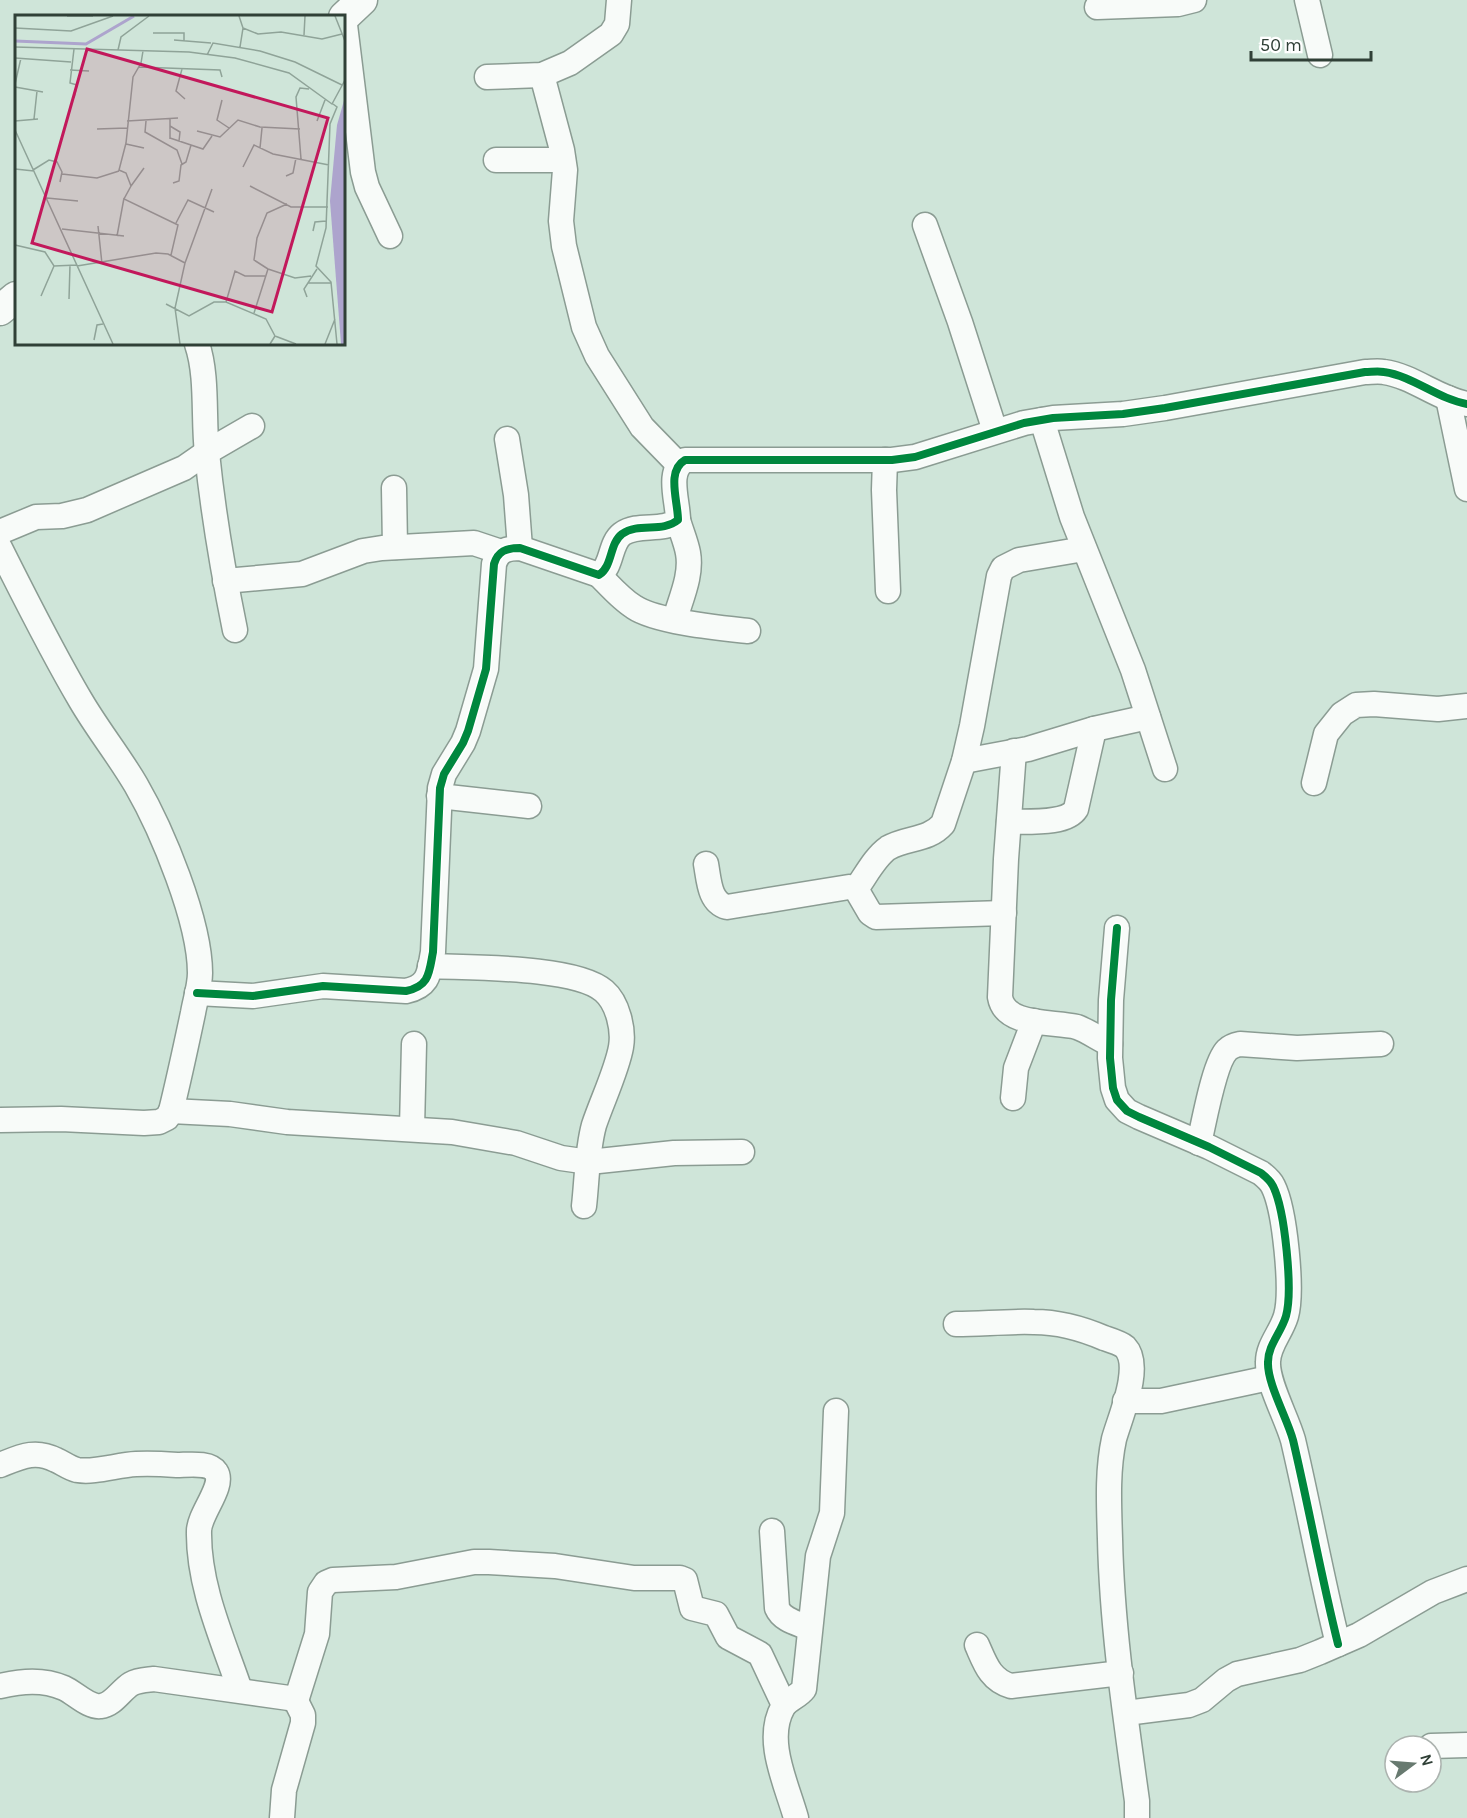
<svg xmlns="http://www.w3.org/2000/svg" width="1467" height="1818" font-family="Karla,sans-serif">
	<rect width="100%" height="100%" fill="#cfe5d9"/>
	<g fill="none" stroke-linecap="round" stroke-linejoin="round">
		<g stroke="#8b9c93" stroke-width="27">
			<g id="minor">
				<path d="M1307,0L1320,55"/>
				<path d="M1097,7L1178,4L1194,0"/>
				<path d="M344,17L363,172L367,187L390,236"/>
				<path d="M542,75L562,150L565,170L561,221L564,246L584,327L597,356L642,427L678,464"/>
				<path d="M487,77L542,75L570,63L611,34L617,24L619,0"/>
				<path d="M496,160H563"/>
				<path d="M925,225L960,322L995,431"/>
				<path d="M197,344C208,376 203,419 207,453C213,513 223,571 235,630"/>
				<path d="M1448,398L1467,489"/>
				<path d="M1042,420L1072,517L1133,670L1165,769"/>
				<path d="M507,439L516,495L520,548"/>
				<path d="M885,460L884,490L888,591"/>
				<path d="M394,488L395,547"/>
				<path d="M0,532L36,517L62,516L87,510L184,468L207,452L252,426"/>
				<path d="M0,548C26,600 52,652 81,701C98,730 119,756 136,785C162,830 200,921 200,973C200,986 195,1001 193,1013C186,1046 179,1079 171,1111L167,1118L159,1122L144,1123L61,1119L0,1120"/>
				<path d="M599,575C610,586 621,599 634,607C656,622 720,628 748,631"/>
				<path d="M225,581L302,574L363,551L382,548L474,543L501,552"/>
				<path d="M675,619C681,598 692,575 688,553C686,542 681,531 678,520"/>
				<path d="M1014,751L1006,859L1000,997C1005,1027 1053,1021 1077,1027C1088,1031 1099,1039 1110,1044"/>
				<path d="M964,761L1028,749L1094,729L1148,717"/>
				<path d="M1314,783L1326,734L1342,714L1356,705L1374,704L1438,709L1467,706"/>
				<path d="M439,796L529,806"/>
				<path d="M1009,822C1026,821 1066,825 1076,809L1094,729"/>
				<path d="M706,864C709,880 709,902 727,907L849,887L856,889L870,913L876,917L1004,913"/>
				<path d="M856,889C865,877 875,857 888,848C907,837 928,841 943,824L964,761L972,726L999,576L1003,568L1019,560L1084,549"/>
				<path d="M1117,928L1111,1000L1110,1058L1113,1088L1117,1100L1127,1111L1139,1117L1209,1147L1261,1173C1266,1177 1270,1180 1273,1186C1285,1210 1293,1291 1286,1316C1281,1333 1268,1345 1268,1362C1267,1383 1287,1418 1293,1440C1309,1508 1321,1576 1338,1644"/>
				<path d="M430,966C469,968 576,966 604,991C618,1003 624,1030 621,1047C617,1070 602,1101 594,1125C587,1150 587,1180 584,1206"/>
				<path d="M197,993L253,996L323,986L406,991C430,986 429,972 433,952L440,788L444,774L463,743L468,731L486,669L494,564C498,551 506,548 520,548L599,575C613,566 609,544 622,534C639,522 662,533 678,520C678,501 666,471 685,460H892L915,457L1024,423L1053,418L1123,414L1165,408L1365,372C1371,372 1378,371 1384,372C1413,376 1438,399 1467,404"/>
				<path d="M1013,1098L1016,1068L1034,1021"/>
				<path d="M171,1111L230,1114L287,1122L452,1132L516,1143L561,1158L589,1162L674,1153L742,1152"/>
				<path d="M412,1128L414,1044"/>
				<path d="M1199,1143C1204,1123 1214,1063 1227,1050C1231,1046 1235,1045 1240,1044L1297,1048L1381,1044"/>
				<path d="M956,1324C982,1324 1008,1321 1034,1322C1057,1322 1083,1329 1104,1338C1110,1340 1120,1343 1125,1347C1143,1366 1120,1417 1114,1439C1107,1471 1109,1506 1110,1539C1112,1627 1125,1714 1137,1801V1818"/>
				<path d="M1125,1401H1161L1269,1378"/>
				<path d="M0,1465C20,1457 35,1449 56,1460C63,1463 69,1468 77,1470C95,1473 117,1465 136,1464C150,1463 164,1464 177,1465C188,1465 210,1462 216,1472C225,1486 199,1514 199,1531C198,1586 223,1640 240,1690"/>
				<path d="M772,1531L777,1608C782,1620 797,1623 809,1628"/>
				<path d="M977,1645C985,1663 990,1680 1011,1686L1121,1673"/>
				<path d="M0,1686C22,1681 43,1679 64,1688C75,1693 89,1708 101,1706C113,1705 121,1690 131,1684C138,1680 146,1680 154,1679L289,1698L296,1701L303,1715V1723L284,1790L282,1818"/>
				<path d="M296,1701L317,1634L320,1592L326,1583L333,1580L396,1577L474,1562H489L555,1566L634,1578H680L685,1580L692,1608L716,1614L728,1637L760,1654L784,1705"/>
				<path d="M1126,1713L1189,1705L1202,1700L1226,1680L1237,1674L1300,1660L1320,1652L1359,1635L1433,1592L1467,1579"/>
				<path d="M1431,1746L1467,1745"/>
				<path d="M796,1818C787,1785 764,1740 783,1707C788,1699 798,1697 804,1689L818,1556L832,1513L836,1411"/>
			</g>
		</g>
		<g stroke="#8b9c93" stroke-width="33">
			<g id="major">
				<path d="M344,17L362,0"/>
				<path d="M0,310L16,297"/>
			</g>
		</g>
		<use href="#minor" stroke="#f8fbf9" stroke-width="24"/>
		<use href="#major" stroke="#f8fbf9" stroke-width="30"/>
		<g stroke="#fff" stroke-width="11">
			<g id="cycleway">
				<path d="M1117,928L1111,1000L1110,1058L1113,1088L1117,1100L1127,1111L1139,1117L1209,1147L1261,1173C1266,1177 1270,1180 1273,1186C1285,1210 1293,1291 1286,1316C1281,1333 1268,1345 1268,1362C1267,1383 1287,1418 1293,1440C1309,1508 1321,1576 1338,1644"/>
				<path d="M197,993L253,996L323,986L406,991C430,986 429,972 433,952L440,788L444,774L463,743L468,731L486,669L494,564C498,551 506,548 520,548L599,575C613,566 609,544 622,534C639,522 662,533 678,520C678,501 666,471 685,460H892L915,457L1024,423L1053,418L1123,414L1165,408L1365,372C1371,372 1378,371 1384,372C1413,376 1438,399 1467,404"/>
			</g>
		</g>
		<use href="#cycleway" stroke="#00873e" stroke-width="8"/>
	</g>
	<g transform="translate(15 15)">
		<rect width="330" height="330" fill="#cfe5d9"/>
		<path d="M330,82V329H326L315,186L322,110Z" fill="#ada4cd"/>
		<path fill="none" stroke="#ada4cd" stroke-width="3" d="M0,26L71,29L119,1"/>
		<path fill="none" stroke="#8fa398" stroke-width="1.5" d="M52,1H78M224,1L228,13L225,32M320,1L330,26M0,13L56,16L98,1M228,13L243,19L266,17L307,24L327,19M138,18H169V26M289,20L290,1M159,25L196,28M0,32L174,37L220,43L274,58L317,89L330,65M59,34L55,68L62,70L59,83M103,35L106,22L134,1M128,36L126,48L118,62L111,128L104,155L111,158L116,171L109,184L163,210L156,240M192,40L198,28L245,36L280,47L327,70M0,43L56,47M124,52L205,55L207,62M167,54L161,76L170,84M55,55L74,56M0,69L6,43M0,72L28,77M207,85L202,105L214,113M318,89L322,92L315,109L311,213L301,251L316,267L322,329M19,104L22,76M0,106L23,104M112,106L163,103M131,106L130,117L162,135L167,149M302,106L310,85M155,111L165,117L164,126M82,114L112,113M0,115L98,329M182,116L205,122L223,105L245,112L285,114M155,123L188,134L197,121M155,124V104M111,129L129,133M245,133L247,113M286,144L281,82L285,73L294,74M228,152L239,130L258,139L314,150M0,154L19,156M18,155L34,145L42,147L47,157L45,167M47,159L82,163L104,156M271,161L278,158L281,143M158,168L164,166L166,150L171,147L176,130M116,171L129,153M235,171L276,192H313M32,183L63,186M161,208L173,185L199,197M83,211L87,249M47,214L109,221M298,216L300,207L311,206M102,221L109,183M0,230L30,237L39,251L62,250M170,248L197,174M62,251L141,238L153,239L170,248L160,293L165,329M253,254L239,245L242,223L252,198L272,189M293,268H316M26,281L39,251M292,282L289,274L302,254M54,284L55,250M211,287L220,256L230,261H250M151,289L174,301L199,287H211L251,304L260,321M239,298L253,254L280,263L296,261M79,325L82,310L88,309M255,329L260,321L281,329M310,329L320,304"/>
		<path fill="#c2185b" fill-opacity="0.15" stroke="#c2185b" stroke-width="3" d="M72,34L313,103L257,297L17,228Z"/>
		<rect width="330" height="330" fill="none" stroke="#304037" stroke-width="3"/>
	</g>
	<g transform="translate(1413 1764) rotate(74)"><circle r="28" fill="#ffffff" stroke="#acb3af" stroke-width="1.5"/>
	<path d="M0-4.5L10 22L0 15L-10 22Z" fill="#687a70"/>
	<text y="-9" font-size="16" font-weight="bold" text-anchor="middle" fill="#304037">N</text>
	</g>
	<path d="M1251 51v9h120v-9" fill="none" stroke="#304037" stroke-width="3"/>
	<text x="1260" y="51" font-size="18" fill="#304037" stroke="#ffffff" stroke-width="4.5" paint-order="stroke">50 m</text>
</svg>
